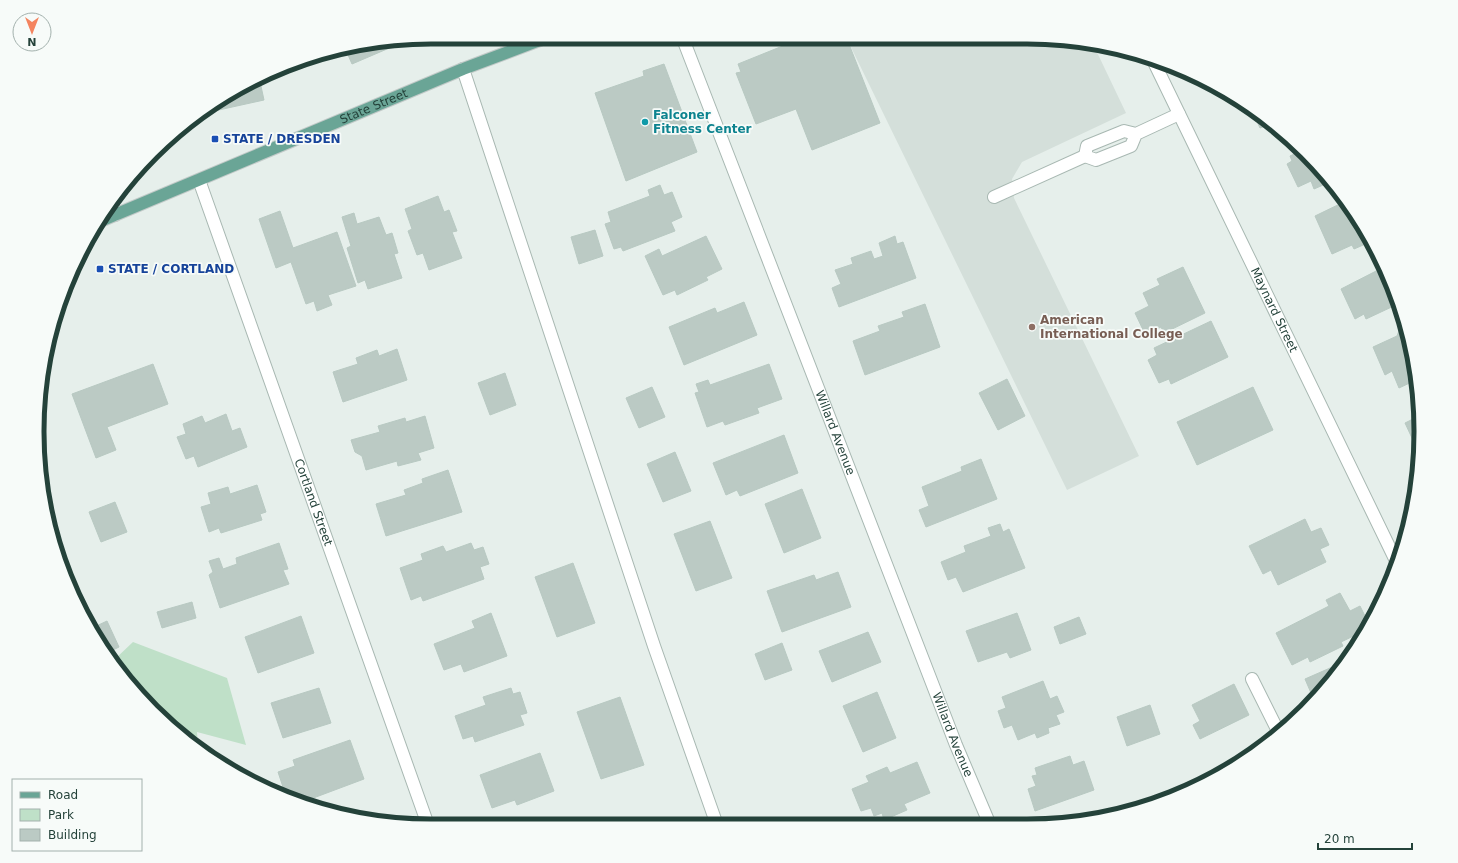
<svg xmlns="http://www.w3.org/2000/svg" width="1458" height="863" font-family="'DejaVu Sans',sans-serif">
	<rect width="100%" height="100%" fill="#e6efeb"/>
	<path fill="#d4dfda" d="M1053,38L1094,46L1126,113L1022,162L1012,179L1014,198L1139,456L1067,490L847,39Z"/>
	<path fill="#bfe0c8" d="M133,642L227,678L246,745L197,732L198,747L135,691L113,661Z"/>
	<g fill="#bbcac4" stroke="#b8c9c2">
		<path d="M800,39H847L880,123L812,150L796,109L756,124L736,73L741,72L738,64Z"/>
		<path d="M380,40H408L352,64L345,48Z"/>
		<path d="M664,64L697,152L626,181L595,93L644,76L643,71Z"/>
		<path d="M259,77L264,100L196,115L257,78Z"/>
		<path d="M1251,108L1270,124L1260,128Z"/>
		<path d="M1303,150L1305,152L1330,182L1314,189L1311,181L1298,187L1287,164L1292,161L1290,156Z"/>
		<path d="M660,185L664,195L672,192L682,217L671,222L675,231L623,251L621,247L614,249L605,224L611,222L608,212L650,196L648,190Z"/>
		<path d="M438,196L444,212L449,210L457,231L452,232L462,258L429,270L423,253L417,255L408,231L412,229L405,209Z"/>
		<path d="M1346,201L1354,212L1370,242L1354,249L1352,245L1332,254L1315,216Z"/>
		<path d="M280,211L293,248L337,232L356,286L328,295L332,305L317,311L314,301L306,304L291,262L276,268L259,219Z"/>
		<path d="M354,213L357,224L379,217L386,235L392,233L398,253L394,254L402,278L368,289L365,280L358,283L347,248L351,246L342,217Z"/>
		<path d="M595,230L603,256L579,264L571,237Z"/>
		<path d="M706,236L722,269L706,277L708,280L677,295L675,290L663,295L645,256L659,249L662,256Z"/>
		<path d="M895,236L897,244L903,242L916,278L839,307L832,288L841,284L835,270L853,264L851,258L871,251L874,259L883,256L879,243Z"/>
		<path d="M1380,262H1381L1391,280L1398,304L1366,319L1364,314L1355,319L1341,289L1382,268Z"/>
		<path d="M1183,267L1205,313L1164,333L1161,327L1145,334L1135,313L1149,306L1143,293L1160,285L1157,279Z"/>
		<path d="M744,302L757,335L684,365L669,327L715,308L717,313Z"/>
		<path d="M925,304L940,347L865,375L853,341L880,331L878,326L904,317L902,312Z"/>
		<path d="M1211,321L1228,357L1171,384L1169,379L1159,383L1148,360L1157,355L1154,348Z"/>
		<path d="M1405,326L1413,354L1416,380L1399,388L1392,371L1385,375L1373,347L1397,336L1400,328Z"/>
		<path d="M397,349L407,380L343,402L333,372L358,364L356,358L377,350L379,356Z"/>
		<path d="M153,364L168,404L107,427L116,450L96,458L72,394Z"/>
		<path d="M769,364L782,399L757,408L759,413L725,425L723,421L707,427L695,393L699,392L696,384L708,380L710,385Z"/>
		<path d="M505,373L516,405L490,415L478,383Z"/>
		<path d="M1007,379L1025,416L998,430L979,393Z"/>
		<path d="M652,387L665,417L639,428L626,398Z"/>
		<path d="M1253,387L1273,430L1197,465L1177,422Z"/>
		<path d="M226,414L232,431L240,428L247,447L198,467L194,456L186,459L177,437L186,434L183,424L202,416L205,423Z"/>
		<path d="M425,416L434,448L418,453L421,460L398,466L397,461L366,470L362,456L355,452L351,440L380,432L378,426L405,418L406,422Z"/>
		<path d="M1419,416L1421,431L1419,453L1405,423Z"/>
		<path d="M784,435L798,473L740,496L737,490L726,495L713,463Z"/>
		<path d="M675,452L691,491L663,502L647,464Z"/>
		<path d="M981,459L997,499L926,527L919,510L929,506L922,487L962,471L961,467Z"/>
		<path d="M448,470L462,512L386,536L376,504L406,495L404,490L423,483L422,479Z"/>
		<path d="M257,485L266,512L260,514L262,520L221,533L219,528L209,532L201,507L211,504L208,493L228,487L230,494Z"/>
		<path d="M802,489L821,538L784,553L765,504Z"/>
		<path d="M115,502L127,532L101,542L89,512Z"/>
		<path d="M1305,519L1311,532L1321,528L1329,545L1320,549L1326,562L1278,585L1271,570L1263,574L1249,546Z"/>
		<path d="M710,521L732,578L696,591L674,534Z"/>
		<path d="M1000,524L1003,532L1009,529L1025,568L963,592L956,577L948,580L941,562L966,552L964,546L991,536L988,528Z"/>
		<path d="M279,543L288,569L283,570L289,584L220,608L209,575L213,572L209,561L219,558L223,569L237,564L236,558Z"/>
		<path d="M471,543L474,550L483,547L489,564L480,567L484,579L423,601L421,596L411,600L400,568L423,560L421,554L443,546L446,552Z"/>
		<path d="M573,563L595,623L557,637L535,577Z"/>
		<path d="M838,572L851,607L782,632L767,591L814,575L816,580Z"/>
		<path d="M1340,593L1350,611L1360,606L1369,624L1366,630L1341,642L1343,646L1310,662L1308,657L1292,665L1276,633L1329,606L1326,600Z"/>
		<path d="M192,602L196,618L162,628L157,612Z"/>
		<path d="M491,613L507,656L464,672L461,664L444,670L434,644L475,628L472,621Z"/>
		<path d="M1017,613L1031,650L1010,658L1007,652L978,662L966,631Z"/>
		<path d="M301,616L314,653L258,673L245,637Z"/>
		<path d="M1079,617L1086,634L1060,644L1054,627Z"/>
		<path d="M107,621L119,647L107,653L90,629Z"/>
		<path d="M868,632L881,662L832,682L819,651Z"/>
		<path d="M782,643L792,670L765,680L755,654Z"/>
		<path d="M1346,661L1314,700L1305,679Z"/>
		<path d="M1043,681L1050,699L1057,696L1064,712L1056,715L1060,724L1048,728L1049,733L1037,738L1035,733L1018,740L1012,725L1004,728L998,711L1006,708L1002,697Z"/>
		<path d="M1234,684L1249,715L1200,739L1193,725L1200,721L1192,705Z"/>
		<path d="M319,688L331,723L283,738L271,703Z"/>
		<path d="M511,688L513,694L520,692L527,713L520,715L524,725L475,742L473,736L463,739L455,716L486,705L483,697Z"/>
		<path d="M877,692L896,738L863,752L843,706Z"/>
		<path d="M620,697L644,765L601,779L577,712Z"/>
		<path d="M1150,705L1160,734L1127,746L1117,717Z"/>
		<path d="M350,740L364,779L300,803L286,796L278,772L295,766L293,760Z"/>
		<path d="M540,753L554,791L517,805L515,800L492,808L480,775Z"/>
		<path d="M1070,756L1073,765L1084,761L1094,790L1035,811L1028,789L1036,786L1032,776L1037,775L1035,768Z"/>
		<path d="M917,762L930,793L904,804L907,810L884,820L882,813L874,816L871,808L861,811L852,789L869,782L866,776L887,767L890,773Z"/>
		<path d="M1237,763L1224,773L1222,774L1220,771Z"/>
		<path d="M241,768L243,775L235,771Z"/>
		<path d="M378,814L380,820L369,818Z"/>
	</g>
	<g fill="none" stroke-linecap="round" stroke-linejoin="round">
		<g stroke="#a8b8b2" stroke-width="14">
			<g id="lane">
				<path d="M1136,134L1131,146L1096,160L1085,156L1087,146L1124,131L1136,134L1179,114"/>
				<path d="M994,197L1085,156"/>
			</g>
		</g>
		<g stroke="#a8b8b2" stroke-width="14">
			<g id="street">
				<path id="s1" d="M683,39L956,745L990,825"/>
				<path id="s2" d="M1152,58L1397,563"/>
				<path d="M463,69L654,646L717,825"/>
				<path id="s3" d="M199,180L428,825"/>
				<path d="M112,202L115,215"/>
				<path d="M1252,679L1278,731"/>
			</g>
		</g>
		<g stroke="#c2cac8" stroke-width="14">
			<g id="primary">
				<path id="s4" d="M98,222L463,69L540,40"/>
			</g>
		</g>
		<use href="#lane" stroke="#fff" stroke-width="12"/>
		<use href="#street" stroke="#fff" stroke-width="12"/>
		<use href="#primary" stroke="#6aa596" stroke-width="12"/>
	</g>
	<circle fill="#0f9aa8" stroke="#f7fbf9" stroke-width="1.5" cx="645" cy="122" r="4"/>
	<g fill="#1a4fb4" stroke="#f7fbf9" stroke-width="1.5">
		<rect x="211" y="135" width="8" height="8" rx="2"/>
		<rect x="96" y="265" width="8" height="8" rx="2"/>
	</g>
	<circle fill="#8d6e63" stroke="#f7fbf9" stroke-width="1.5" cx="1032" cy="327" r="4"/>
	<g text-anchor="middle" dominant-baseline="central" stroke-width="3.5" stroke-linejoin="round" paint-order="stroke">
		<g font-size="12" fill="#24423a" stroke="#f7fbf9">
			<text stroke="none"><textPath href="#s4" startOffset="299">State Street</textPath></text>
			<text stroke="none"><textPath href="#s2" startOffset="280">Maynard Street</textPath></text>
			<text stroke="none"><textPath href="#s1" startOffset="422">Willard Avenue</textPath></text>
			<text stroke="none"><textPath href="#s3" startOffset="342">Cortland Street</textPath></text>
			<text stroke="none"><textPath href="#s1" startOffset="746">Willard Avenue</textPath></text>
		</g>
		<g font-size="12" font-weight="bold" fill="#0d838f" stroke="#f7fbf9" text-anchor="start">
			<text x="653" y="115">Falconer<tspan x="653" dy="14">Fitness Center</tspan></text>
		</g>
		<g font-size="12" font-weight="bold" fill="#164399" stroke="#f7fbf9" text-anchor="start">
			<text x="223" y="139">STATE / DRESDEN</text>
			<text x="108" y="269">STATE / CORTLAND</text>
		</g>
		<g font-size="12" font-weight="bold" fill="#785e54" stroke="#f7fbf9" text-anchor="start">
			<text x="1040" y="320">American<tspan x="1040" dy="14">International College</tspan></text>
		</g>
	</g>
	<path d="M0 0H1458V863H0ZM431 44H1027A387 387 0 0 1 1414 431V432A387 387 0 0 1 1027 819H431A387 387 0 0 1 44 432V431A387 387 0 0 1 431 44Z" fill="#f7fbf9" fill-rule="evenodd"/>
	<path fill="none" stroke="#24423a" stroke-width="5" d="M431 44H1027A387 387 0 0 1 1414 431V432A387 387 0 0 1 1027 819H431A387 387 0 0 1 44 432V431A387 387 0 0 1 431 44Z"/>
	<rect x="12" y="779" width="130" height="72" fill="#f7fbf9" stroke="#a3b1ad"/>
	<rect x="20" y="792" width="20" height="6" fill="#6aa596" stroke="#a3b1ad"/>
	<text x="48" y="799" font-size="12" fill="#24423a">Road</text>
	<rect x="20" y="809" width="20" height="12" fill="#bfe0c8" stroke="#a3b1ad"/>
	<text x="48" y="819" font-size="12" fill="#24423a">Park</text>
	<rect x="20" y="829" width="20" height="12" fill="#bbcac4" stroke="#a3b1ad"/>
	<text x="48" y="839" font-size="12" fill="#24423a">Building</text>
	<g transform="translate(32 32) rotate(180)"><circle r="19" fill="#f7fbf9" stroke="#a3b1ad"/>
	<path d="M0-3L7 15L0 10L-7 15Z" fill="#f4845f"/>
	<text y="-6" font-size="11" font-weight="bold" text-anchor="middle" fill="#24423a">N</text>
	</g>
	<path d="M1318 843v6h94v-6" fill="none" stroke="#24423a" stroke-width="2"/>
	<text x="1324" y="843" font-size="12" fill="#24423a" stroke="#f7fbf9" stroke-width="3" paint-order="stroke">20 m</text>
</svg>
